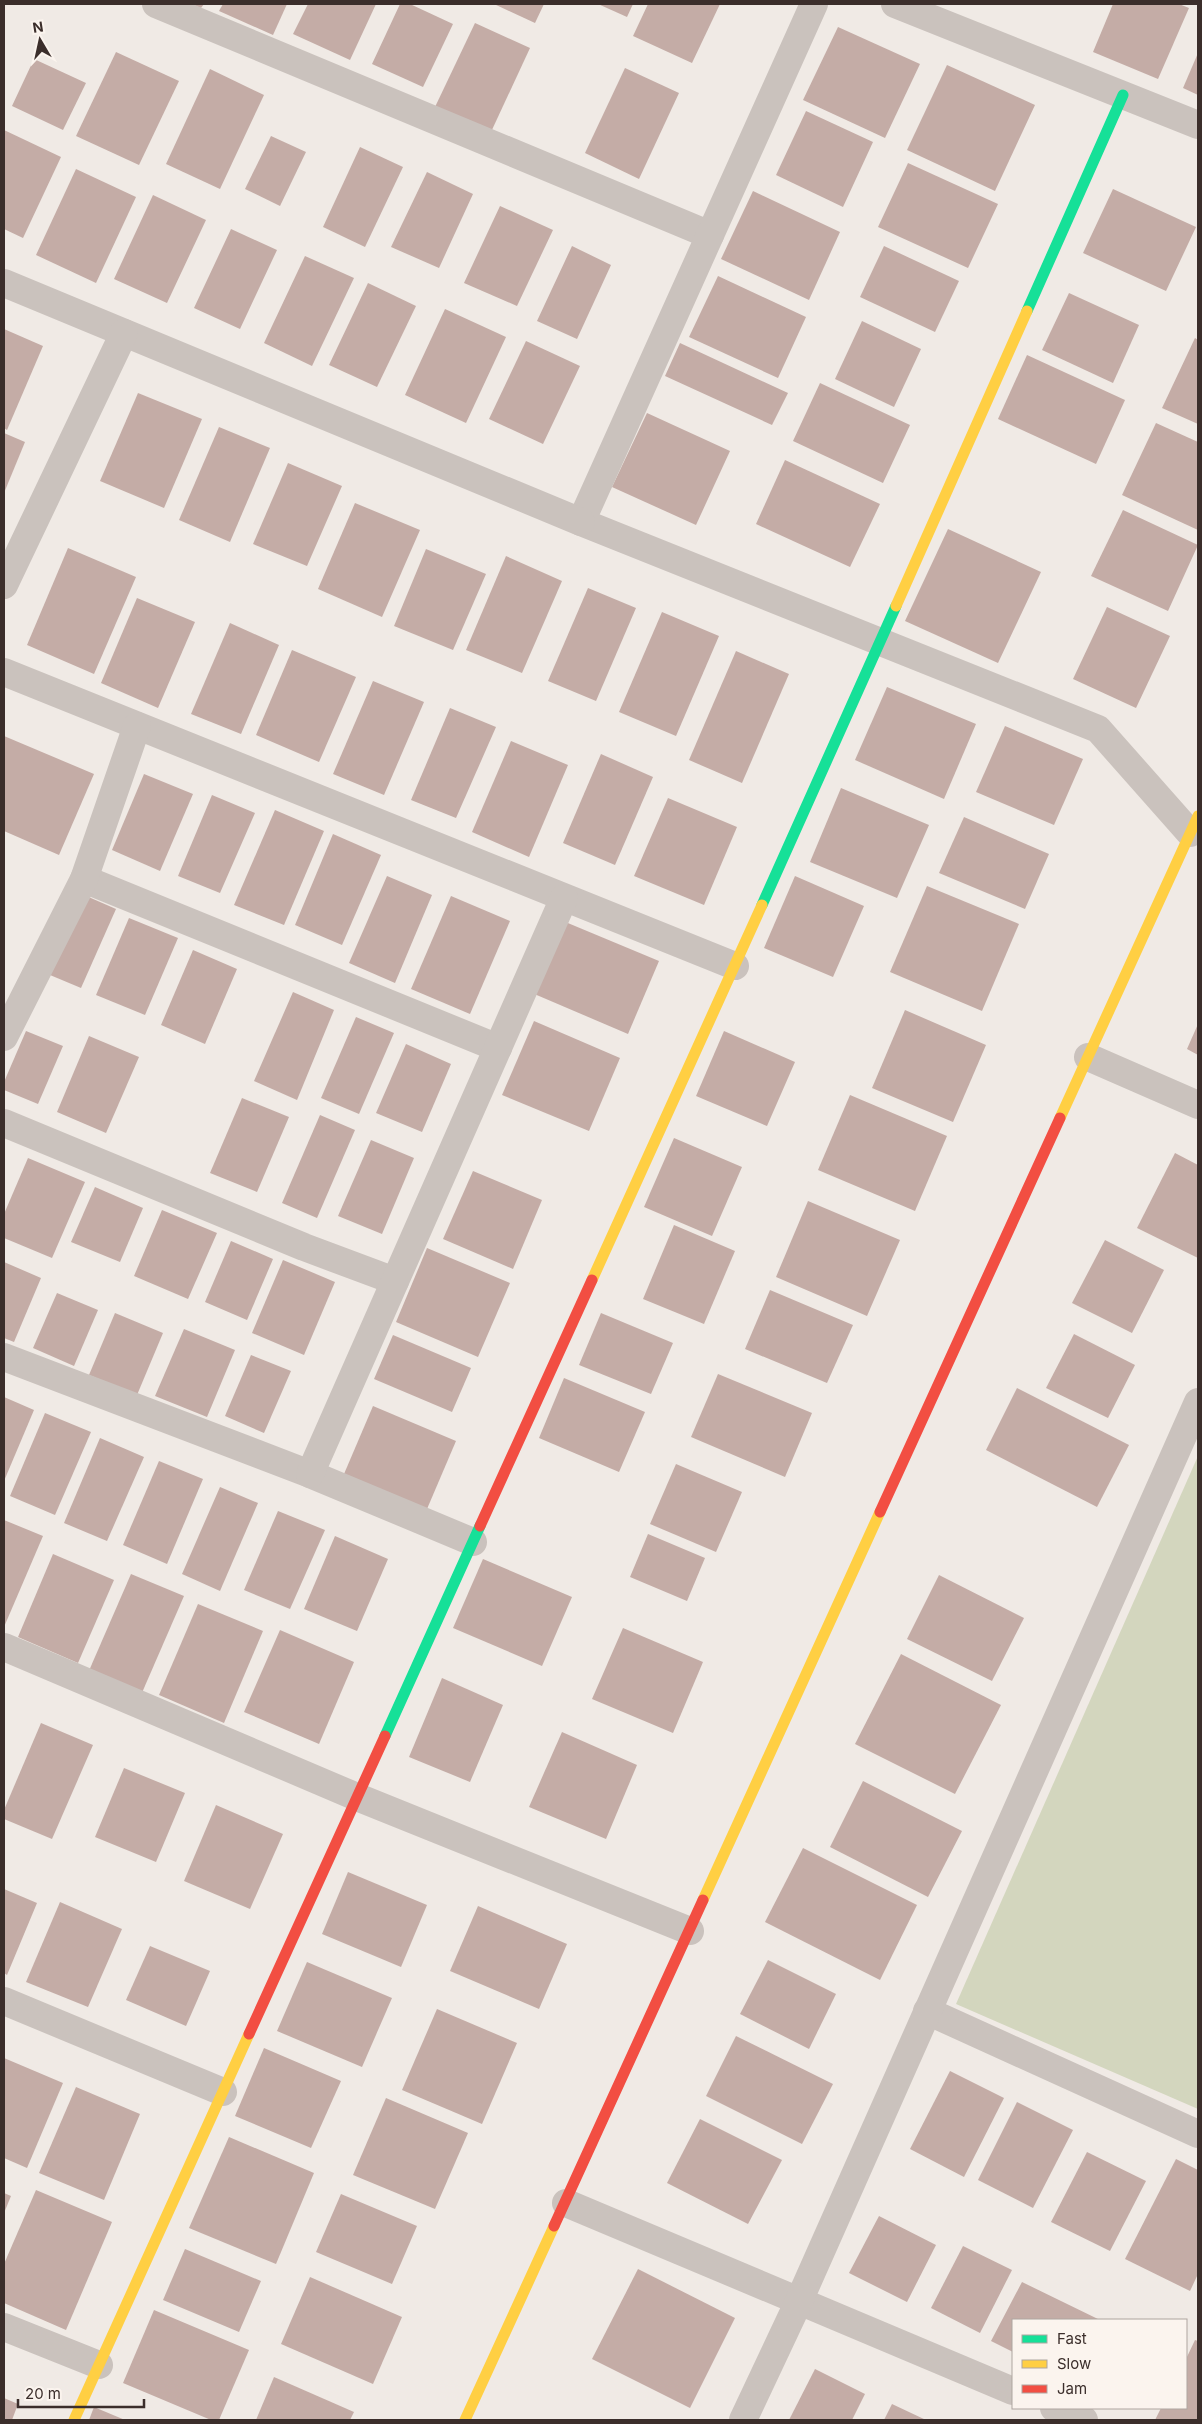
<svg xmlns="http://www.w3.org/2000/svg" width="1202" height="2424" font-family="Inter,sans-serif">
	<rect width="100%" height="100%" fill="#f0eae5"/>
	<path fill="#d3d6be" d="M1198,1456V2109L956,2004Z"/>
	<g fill="#c4aca6">
		<path d="M191,4H204L201,8Z"/>
		<path d="M223,4H287L273,35L219,11Z"/>
		<path d="M308,4H376L350,60L293,34Z"/>
		<path d="M400,4H410L453,24L423,87L372,64Z"/>
		<path d="M494,4H544L535,23Z"/>
		<path d="M598,4H633L627,17Z"/>
		<path d="M648,4H720L692,63L633,36Z"/>
		<path d="M1113,4H1179L1189,8L1158,79L1093,52Z"/>
		<path d="M475,23L530,48L491,132L435,107Z"/>
		<path d="M838,27L920,64L885,138L803,100Z"/>
		<path d="M116,52L179,81L139,165L76,136Z"/>
		<path d="M1198,53V95L1183,88Z"/>
		<path d="M34,59L86,83L63,130L12,106Z"/>
		<path d="M947,65L1035,105L995,191L907,150Z"/>
		<path d="M625,68L679,93L639,179L585,153Z"/>
		<path d="M210,69L264,95L220,189L166,164Z"/>
		<path d="M806,111L873,142L843,207L776,175Z"/>
		<path d="M4,130L61,157L23,238L4,229Z"/>
		<path d="M271,136L306,152L280,206L245,189Z"/>
		<path d="M360,147L403,167L365,247L323,227Z"/>
		<path d="M908,163L998,204L968,268L878,227Z"/>
		<path d="M76,169L136,197L96,283L36,255Z"/>
		<path d="M427,172L473,194L439,268L391,247Z"/>
		<path d="M1113,189L1196,227L1166,291L1083,253Z"/>
		<path d="M753,191L840,232L809,300L721,259Z"/>
		<path d="M153,195L206,220L167,303L114,279Z"/>
		<path d="M500,206L553,230L517,306L464,283Z"/>
		<path d="M231,229L277,250L240,329L194,308Z"/>
		<path d="M572,246L611,265L577,339L537,321Z"/>
		<path d="M884,246L959,281L935,332L860,297Z"/>
		<path d="M305,256L354,278L312,366L264,343Z"/>
		<path d="M718,276L806,317L778,378L689,337Z"/>
		<path d="M368,283L416,306L377,387L329,365Z"/>
		<path d="M1069,293L1139,325L1113,383L1042,350Z"/>
		<path d="M445,309L506,337L466,423L405,395Z"/>
		<path d="M862,321L921,349L894,407L835,379Z"/>
		<path d="M4,329L43,346L7,430L4,428Z"/>
		<path d="M1195,338L1198,340V424L1162,408Z"/>
		<path d="M526,341L580,366L543,444L489,419Z"/>
		<path d="M680,343L788,393L772,425L665,376Z"/>
		<path d="M1027,355L1125,400L1096,464L998,419Z"/>
		<path d="M820,383L910,425L883,483L793,441Z"/>
		<path d="M138,393L202,419L164,508L100,481Z"/>
		<path d="M647,413L730,451L696,525L612,487Z"/>
		<path d="M1156,423L1198,442V530L1122,495Z"/>
		<path d="M219,427L270,448L230,542L179,520Z"/>
		<path d="M4,433L25,442L4,493Z"/>
		<path d="M785,460L880,504L850,567L756,524Z"/>
		<path d="M288,463L342,486L307,566L253,544Z"/>
		<path d="M355,503L420,530L382,617L318,589Z"/>
		<path d="M1123,510L1198,545L1168,611L1091,576Z"/>
		<path d="M948,529L1041,572L998,663L905,621Z"/>
		<path d="M68,548L136,577L94,674L27,645Z"/>
		<path d="M426,549L486,574L453,650L394,626Z"/>
		<path d="M506,556L562,581L522,673L466,650Z"/>
		<path d="M588,588L636,608L596,701L548,681Z"/>
		<path d="M137,598L195,622L158,708L101,683Z"/>
		<path d="M1107,607L1170,636L1136,708L1073,679Z"/>
		<path d="M662,612L719,636L676,736L619,712Z"/>
		<path d="M230,623L279,645L241,734L191,714Z"/>
		<path d="M292,650L356,677L319,762L256,735Z"/>
		<path d="M736,651L789,674L742,783L689,760Z"/>
		<path d="M373,681L424,702L384,795L333,774Z"/>
		<path d="M887,687L976,724L944,799L855,760Z"/>
		<path d="M450,708L496,727L456,818L411,800Z"/>
		<path d="M1005,726L1083,759L1054,825L976,792Z"/>
		<path d="M4,736L94,774L59,855L4,831Z"/>
		<path d="M511,741L568,765L529,857L472,832Z"/>
		<path d="M601,754L653,777L615,865L563,843Z"/>
		<path d="M144,774L193,794L160,871L112,850Z"/>
		<path d="M841,788L929,825L897,898L810,862Z"/>
		<path d="M212,795L255,813L220,893L178,876Z"/>
		<path d="M668,798L737,827L704,905L634,876Z"/>
		<path d="M275,810L324,831L284,925L234,905Z"/>
		<path d="M964,817L1049,854L1025,909L939,873Z"/>
		<path d="M333,834L381,855L342,945L295,925Z"/>
		<path d="M387,876L432,895L395,983L349,963Z"/>
		<path d="M795,876L864,906L833,977L764,948Z"/>
		<path d="M927,886L1019,924L982,1011L890,972Z"/>
		<path d="M84,895L116,909L81,988L50,975Z"/>
		<path d="M451,896L510,921L470,1014L411,989Z"/>
		<path d="M129,918L178,938L145,1015L96,995Z"/>
		<path d="M563,921L659,961L628,1034L532,993Z"/>
		<path d="M193,950L237,969L205,1044L161,1025Z"/>
		<path d="M293,992L334,1010L297,1100L254,1081Z"/>
		<path d="M905,1010L986,1045L953,1122L872,1088Z"/>
		<path d="M356,1017L394,1033L359,1114L321,1098Z"/>
		<path d="M534,1021L620,1058L589,1131L502,1095Z"/>
		<path d="M1198,1024V1055L1187,1049Z"/>
		<path d="M26,1031L63,1046L38,1104L4,1090V1082Z"/>
		<path d="M724,1031L795,1062L767,1126L696,1096Z"/>
		<path d="M89,1036L139,1057L106,1133L57,1112Z"/>
		<path d="M406,1044L451,1064L422,1132L376,1113Z"/>
		<path d="M850,1095L947,1136L915,1211L818,1170Z"/>
		<path d="M242,1098L289,1117L257,1192L210,1173Z"/>
		<path d="M320,1115L355,1130L317,1218L282,1203Z"/>
		<path d="M674,1138L742,1167L712,1236L644,1207Z"/>
		<path d="M371,1140L414,1158L382,1234L338,1216Z"/>
		<path d="M1175,1153L1198,1165V1258L1137,1228Z"/>
		<path d="M28,1158L85,1182L52,1258L4,1238V1214Z"/>
		<path d="M473,1171L542,1200L513,1269L443,1239Z"/>
		<path d="M95,1187L143,1208L120,1262L71,1242Z"/>
		<path d="M808,1201L900,1240L867,1316L776,1277Z"/>
		<path d="M162,1210L217,1233L188,1299L134,1276Z"/>
		<path d="M674,1225L735,1251L704,1324L643,1299Z"/>
		<path d="M1105,1240L1164,1270L1132,1333L1072,1303Z"/>
		<path d="M231,1241L273,1259L247,1320L205,1302Z"/>
		<path d="M427,1248L510,1283L478,1357L396,1322Z"/>
		<path d="M283,1260L335,1282L304,1355L252,1333Z"/>
		<path d="M4,1262L41,1278L14,1342L4,1338Z"/>
		<path d="M770,1290L853,1325L827,1383L745,1349Z"/>
		<path d="M57,1293L98,1310L74,1366L33,1348Z"/>
		<path d="M115,1313L163,1333L137,1395L89,1375Z"/>
		<path d="M601,1313L673,1343L651,1394L579,1365Z"/>
		<path d="M184,1329L235,1350L207,1417L155,1396Z"/>
		<path d="M1074,1334L1135,1365L1108,1418L1046,1388Z"/>
		<path d="M393,1335L471,1368L452,1412L374,1379Z"/>
		<path d="M251,1355L291,1371L264,1433L225,1416Z"/>
		<path d="M718,1374L812,1413L785,1477L691,1437Z"/>
		<path d="M564,1378L645,1412L619,1472L539,1438Z"/>
		<path d="M1017,1388L1129,1445L1097,1507L986,1450Z"/>
		<path d="M4,1397L34,1410L4,1481Z"/>
		<path d="M373,1406L456,1441L427,1509L344,1474Z"/>
		<path d="M45,1413L91,1432L55,1515L10,1496Z"/>
		<path d="M100,1438L144,1457L107,1541L64,1523Z"/>
		<path d="M159,1461L203,1479L167,1564L123,1545Z"/>
		<path d="M676,1464L742,1492L716,1552L650,1524Z"/>
		<path d="M220,1487L258,1503L220,1591L182,1574Z"/>
		<path d="M278,1511L325,1530L290,1609L244,1590Z"/>
		<path d="M4,1520L43,1536L4,1627Z"/>
		<path d="M648,1534L705,1558L687,1601L630,1577Z"/>
		<path d="M335,1536L388,1559L357,1631L304,1609Z"/>
		<path d="M53,1554L114,1580L78,1663L18,1637Z"/>
		<path d="M483,1559L572,1597L542,1666L453,1628Z"/>
		<path d="M131,1574L184,1596L141,1695L88,1673Z"/>
		<path d="M939,1575L1024,1618L992,1681L907,1639Z"/>
		<path d="M198,1604L263,1631L224,1723L159,1695Z"/>
		<path d="M623,1628L703,1662L673,1733L592,1699Z"/>
		<path d="M280,1630L354,1662L319,1744L244,1712Z"/>
		<path d="M901,1654L1001,1705L955,1794L855,1744Z"/>
		<path d="M442,1678L503,1705L470,1782L409,1757Z"/>
		<path d="M41,1723L93,1745L52,1839L4,1819V1810Z"/>
		<path d="M562,1732L637,1765L606,1839L529,1807Z"/>
		<path d="M124,1768L185,1793L156,1862L95,1837Z"/>
		<path d="M863,1781L962,1831L928,1897L830,1847Z"/>
		<path d="M216,1805L283,1834L250,1909L184,1881Z"/>
		<path d="M803,1848L917,1905L880,1980L765,1922Z"/>
		<path d="M348,1872L427,1905L401,1967L322,1934Z"/>
		<path d="M4,1889L37,1903L7,1975L4,1973Z"/>
		<path d="M60,1902L122,1929L88,2007L26,1982Z"/>
		<path d="M478,1906L567,1944L539,2009L450,1971Z"/>
		<path d="M150,1946L210,1971L186,2026L126,2000Z"/>
		<path d="M768,1960L836,1994L809,2049L740,2014Z"/>
		<path d="M307,1962L392,1998L362,2067L277,2031Z"/>
		<path d="M437,2009L517,2043L482,2124L402,2090Z"/>
		<path d="M736,2036L833,2084L802,2144L706,2096Z"/>
		<path d="M264,2048L341,2081L311,2148L235,2116Z"/>
		<path d="M4,2058L63,2083L27,2168L4,2158Z"/>
		<path d="M950,2071L1004,2098L964,2177L910,2149Z"/>
		<path d="M76,2087L140,2114L104,2200L39,2173Z"/>
		<path d="M386,2098L468,2133L435,2209L353,2175Z"/>
		<path d="M1017,2102L1073,2130L1033,2208L978,2180Z"/>
		<path d="M700,2119L782,2160L748,2224L667,2183Z"/>
		<path d="M229,2137L314,2173L276,2264L189,2228Z"/>
		<path d="M1087,2152L1146,2181L1110,2251L1051,2222Z"/>
		<path d="M1176,2159L1198,2170V2274L1190,2291L1125,2259Z"/>
		<path d="M36,2190L112,2222L66,2330L4,2303V2264Z"/>
		<path d="M4,2193L11,2196L4,2213Z"/>
		<path d="M341,2194L417,2226L392,2284L316,2252Z"/>
		<path d="M879,2216L936,2245L907,2302L849,2273Z"/>
		<path d="M963,2246L1012,2270L980,2333L931,2308Z"/>
		<path d="M185,2249L261,2281L239,2332L163,2300Z"/>
		<path d="M638,2269L735,2318L690,2408L592,2359Z"/>
		<path d="M310,2277L402,2317L373,2384L281,2344Z"/>
		<path d="M1022,2282L1100,2320H1013V2352L991,2341Z"/>
		<path d="M154,2310L249,2350L219,2420H211L123,2383Z"/>
		<path d="M1195,2340L1198,2341V2420H1155L1161,2408H1186V2359Z"/>
		<path d="M815,2369L865,2394L852,2420H789Z"/>
		<path d="M274,2377L354,2412L350,2420H256Z"/>
		<path d="M4,2398L18,2404L12,2420H4Z"/>
		<path d="M892,2404L926,2420H884Z"/>
		<path d="M94,2407L125,2420H89Z"/>
	</g>
	<g fill="none" stroke-linecap="round" stroke-linejoin="round">
		<g stroke="#cac2bd" stroke-width="28">
			<path d="M156,4L710,235"/>
			<path d="M814,4L581,522L1098,729L1190,833"/>
			<path d="M895,4L1198,125"/>
			<path d="M4,283L581,522"/>
			<path d="M4,585L124,333"/>
			<path d="M4,672L735,966"/>
			<path d="M84,879L498,1048"/>
			<path d="M4,1037L84,879L137,726"/>
			<path d="M1088,1057L1198,1105"/>
			<path d="M4,1123L304,1247L395,1281"/>
			<path d="M4,1357L310,1474L473,1542"/>
			<path d="M310,1474L564,898"/>
			<path d="M4,1647L357,1797L690,1931"/>
			<path d="M4,2001L223,2092"/>
			<path d="M927,2011L1198,2134"/>
			<path d="M566,2203L1013,2391"/>
			<path d="M4,2327L99,2365"/>
			<path d="M1054,2408L1084,2420"/>
			<path d="M743,2420L799,2301L1198,1402"/>
		</g>
		<g stroke="#16e098" stroke-width="11">
			<path d="M1027,311L1123,95"/>
			<path d="M762,905L896,606"/>
			<path d="M385,1736L480,1526"/>
		</g>
		<g stroke="#ffcf43" stroke-width="11">
			<path d="M896,606L1027,311"/>
			<path d="M1060,1118L1198,816"/>
			<path d="M592,1280L762,905"/>
			<path d="M703,1900L880,1512"/>
			<path d="M74,2420L249,2034"/>
			<path d="M465,2420L554,2226"/>
		</g>
		<g stroke="#f24e42" stroke-width="11">
			<path d="M880,1512L1060,1118"/>
			<path d="M480,1526L592,1280"/>
			<path d="M249,2034L385,1736"/>
			<path d="M554,2226L703,1900"/>
		</g>
	</g>
	<rect width="1202" height="2424" fill="none" stroke="#3b2e2b" stroke-width="10"/>
	<rect x="1012" y="2319" width="175" height="90" fill="#fbf4ee" stroke="#aea5a0"/>
	<rect x="1022" y="2335" width="25" height="8" fill="#16e098" stroke="#aea5a0"/>
	<text x="1057" y="2344" font-size="15" fill="#3b2e2b">Fast</text>
	<rect x="1022" y="2360" width="25" height="8" fill="#ffcf43" stroke="#aea5a0"/>
	<text x="1057" y="2369" font-size="15" fill="#3b2e2b">Slow</text>
	<rect x="1022" y="2385" width="25" height="8" fill="#f24e42" stroke="#aea5a0"/>
	<text x="1057" y="2394" font-size="15" fill="#3b2e2b">Jam</text>
	<g transform="translate(40 40) rotate(351)" stroke="#fbf4ee" stroke-width="4" paint-order="stroke">
	<path d="M0-4L9 19L0 12L-9 19Z" fill="#3b2e2b"/>
	<text y="-8" font-size="14" font-weight="bold" text-anchor="middle" fill="#3b2e2b">N</text>
	</g>
	<path d="M18 2399v8h126v-8" fill="none" stroke="#3b2e2b" stroke-width="2.5"/>
	<text x="25" y="2399" font-size="15" fill="#3b2e2b" stroke="#fbf4ee" stroke-width="4" paint-order="stroke">20 m</text>
</svg>
